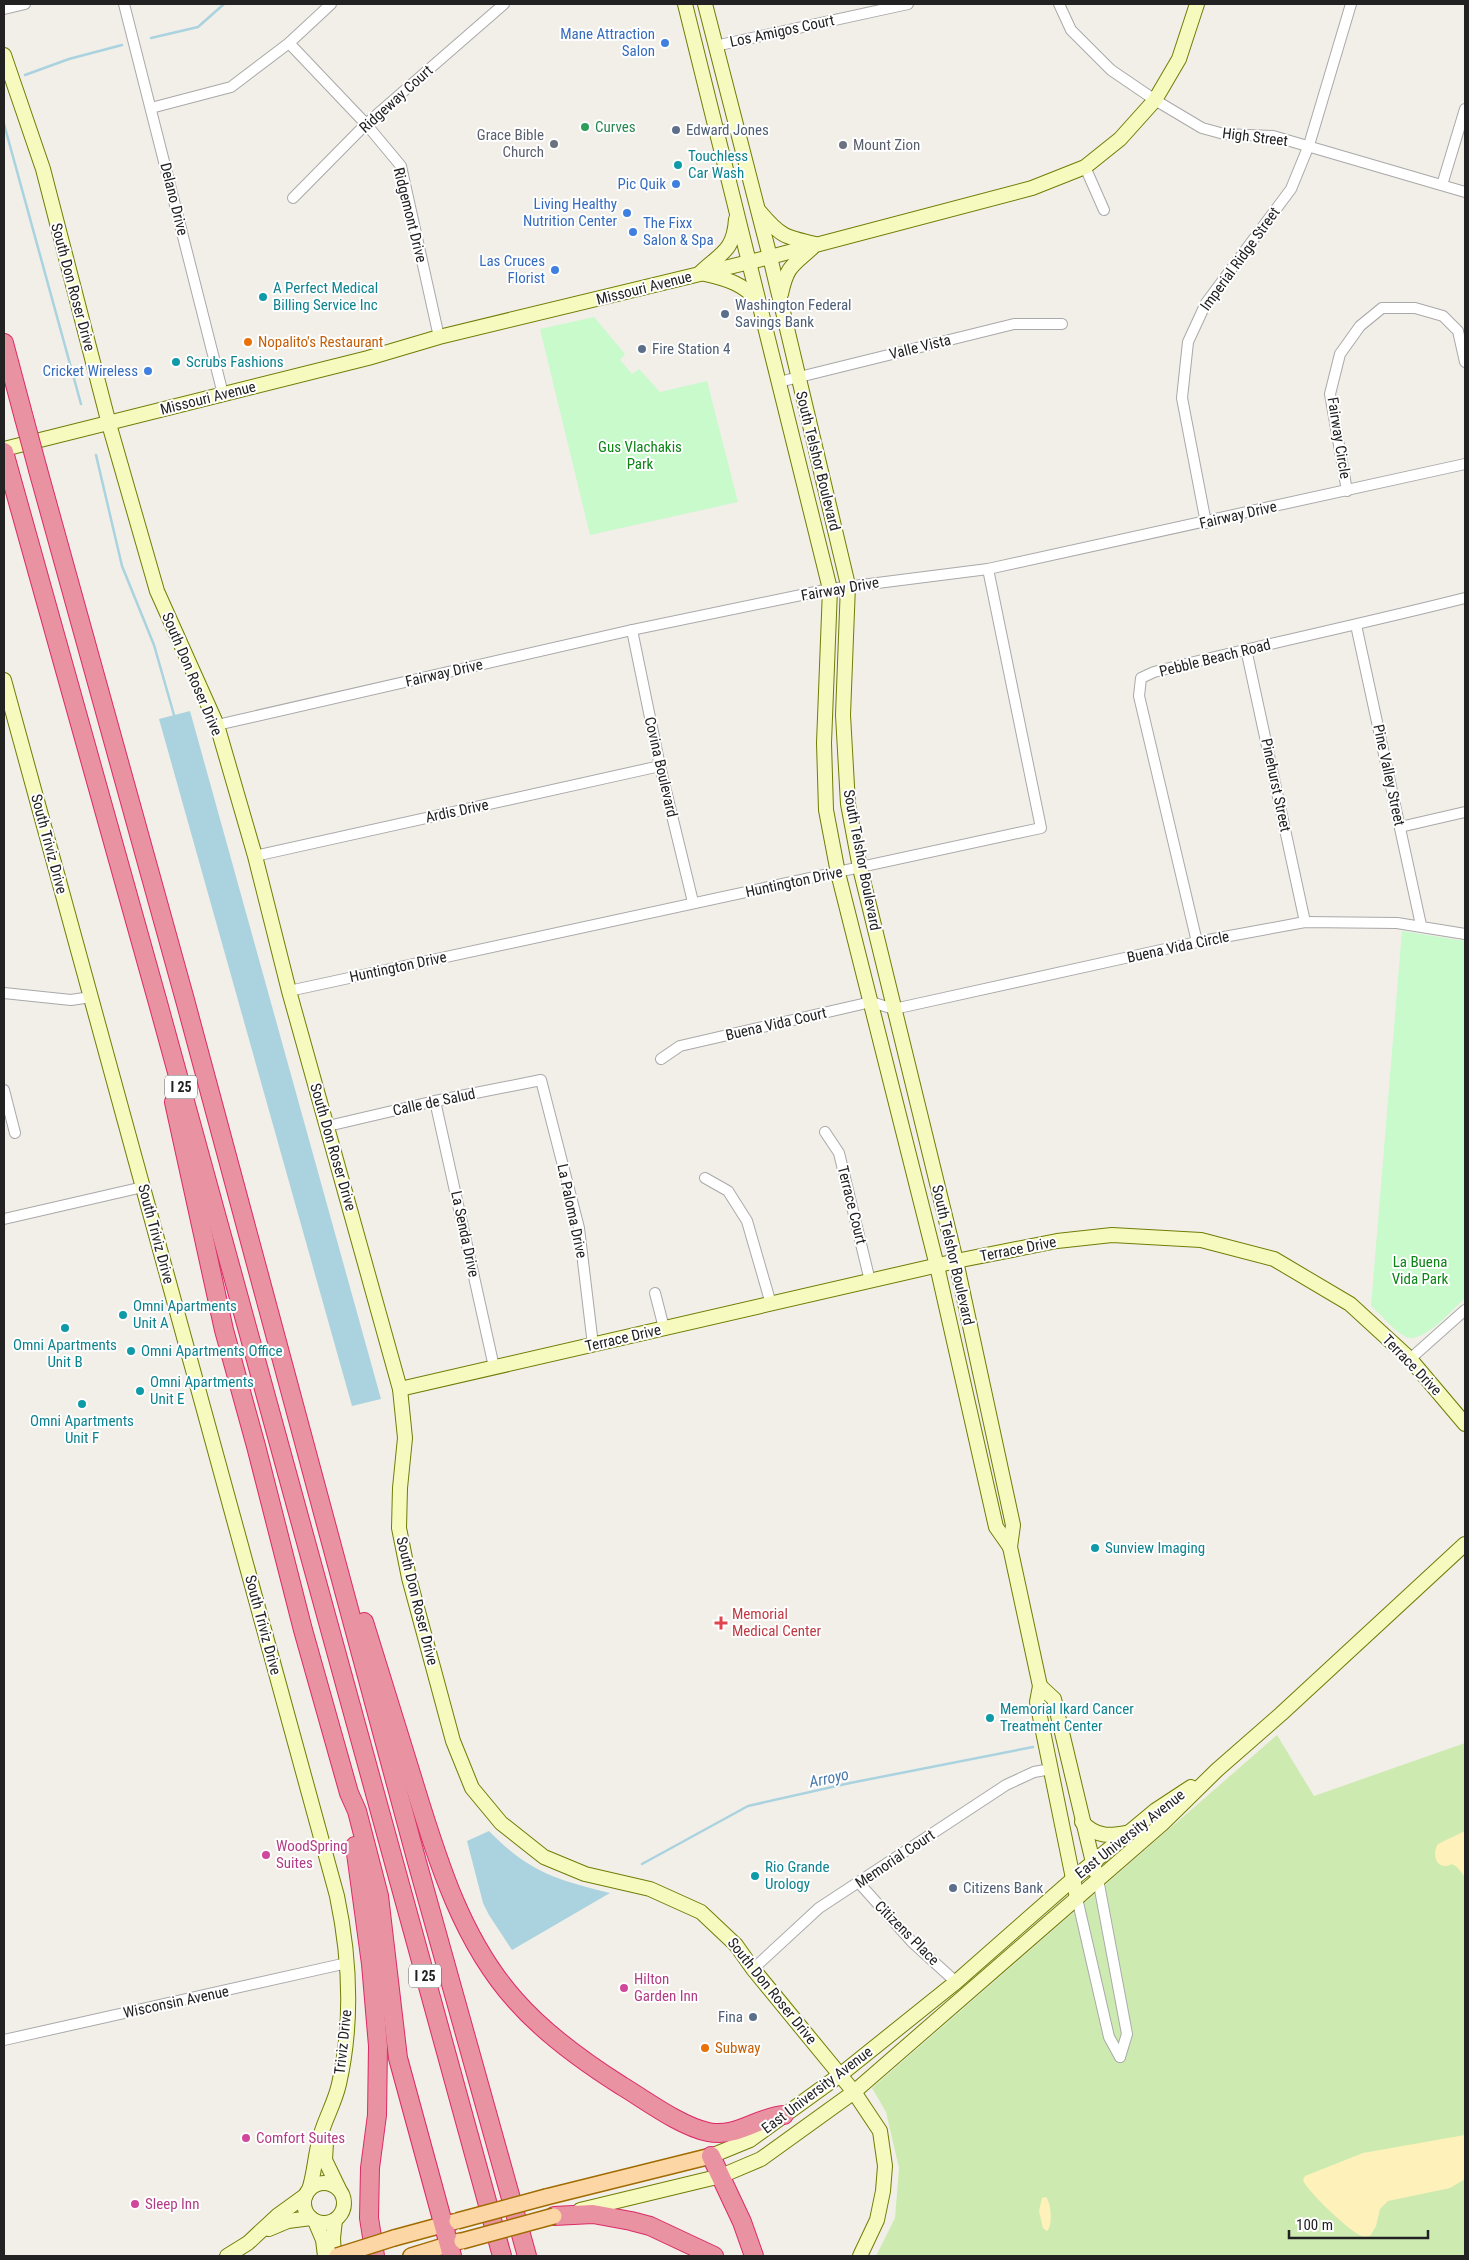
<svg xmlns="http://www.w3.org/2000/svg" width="1469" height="2260" font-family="'Roboto Condensed',sans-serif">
	<rect width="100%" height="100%" fill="#f2efe9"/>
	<path fill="#cdebb0" d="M1277,1735L1314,1796L1465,1743V2256H876L895,2218L899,2168L886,2112L872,2088Z"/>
	<g fill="#fff1ba">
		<path d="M1465,1831V1878C1463,1874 1458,1867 1454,1865C1449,1863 1451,1866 1446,1866C1434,1867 1433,1851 1438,1844Z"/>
		<path d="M1465,2135V2179L1450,2188L1388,2201L1380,2209L1376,2226L1370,2236C1368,2236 1365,2237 1362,2236C1351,2233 1307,2191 1303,2180L1305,2176L1363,2153Z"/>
		<path d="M1046,2197C1051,2202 1053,2226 1047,2231L1043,2228L1039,2211L1042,2198Z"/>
	</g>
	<g fill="#c8facc">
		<path d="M594,317L625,354L620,360L632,374L639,369L660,392L707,381L738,502L590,535L540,329Z"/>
		<path d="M1402,931L1465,941V1298C1453,1309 1422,1345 1406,1337C1394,1331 1382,1315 1371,1306Z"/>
	</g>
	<g fill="#aad3df">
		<path d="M190,711L381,1399L352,1406L159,719Z"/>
		<path d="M489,1831C529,1872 556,1880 610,1893L512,1950L489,1915L483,1903L467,1841Z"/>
	</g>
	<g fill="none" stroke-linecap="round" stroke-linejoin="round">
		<g stroke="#aad3df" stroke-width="2.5">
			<path d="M151,38L198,27L224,4"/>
			<path d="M25,75L69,59L122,45"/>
			<path d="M4,124L81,404"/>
			<path d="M96,455L122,566L154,645L174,715"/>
			<path d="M642,1864L748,1806L850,1783L1033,1747"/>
		</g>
		<g stroke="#a9a9a9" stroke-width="12">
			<g id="street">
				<path d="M124,4L223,394"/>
				<path d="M1059,4L1071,30L1111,70L1155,100L1202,128L1224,134L1273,136L1465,192"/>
				<path d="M4,9L25,4"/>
				<path d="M289,43L366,124L401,166L439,337"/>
				<path d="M715,46L908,4"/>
				<path d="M151,108L231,87L289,43L331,4"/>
				<path d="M717,134L736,125"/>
				<path d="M1085,167L1104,210"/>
				<path d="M1442,185L1465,109"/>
				<path d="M293,198L366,124L504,4"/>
				<path d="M779,382L1014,324H1062"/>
				<path d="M1347,491L1330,394L1340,354L1360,326L1382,308H1415L1443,316L1458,331L1465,362"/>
				<path d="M1206,523L1182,398L1188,342L1206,303L1291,189L1309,145L1351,4"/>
				<path d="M1356,625L1421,925"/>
				<path d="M632,630L660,766L693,902"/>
				<path d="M1246,649L1305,922"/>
				<path d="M217,725L632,630L830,589L988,569L1465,464"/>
				<path d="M1400,827L1465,812"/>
				<path d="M255,856L660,766"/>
				<path d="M1197,942L1139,696L1141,678L1154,672C1257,646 1362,624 1465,598"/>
				<path d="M289,991L1041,828L988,569"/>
				<path d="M4,993L71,1000L91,997"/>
				<path d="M661,1059L680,1046L871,1002L894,1009L1197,942L1305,922L1397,923L1465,934"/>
				<path d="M4,1090L15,1133"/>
				<path d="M435,1101L494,1367"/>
				<path d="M328,1126L435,1101L541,1080L579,1228L593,1345"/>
				<path d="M825,1132L839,1153L870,1281"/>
				<path d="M705,1178L728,1191L747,1221L771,1304"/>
				<path d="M4,1219L143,1187"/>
				<path d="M655,1293L664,1328"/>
				<path d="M1410,1359L1465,1310"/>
				<path d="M1098,1879L1127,2034L1120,2057"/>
				<path d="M860,1884L912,1942L956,1982"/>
				<path d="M1077,1898L1109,2037L1120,2057"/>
				<path d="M753,1969L819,1908L1006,1785L1034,1772L1051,1769"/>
				<path d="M4,2040L347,1963"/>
			</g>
		</g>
		<g stroke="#707d05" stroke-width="16">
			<g id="secondary">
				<path d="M685,4L830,589L824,743L826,810L838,873L937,1266L996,1527L1010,1547"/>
				<path d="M705,4L770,257L848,585L843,715L848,804L860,868L956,1261L1013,1525L1010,1547L1040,1686L1037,1702L1077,1898"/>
				<path d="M4,55L43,169L109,424L157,591L217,725L255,856L289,991L400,1389L405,1438L400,1488L399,1528L409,1578L453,1741L472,1788L501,1823L544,1857L585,1874L650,1889L701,1912L736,1945L753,1969L854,2092L880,2131L885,2166L883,2191L877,2220L860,2256"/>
				<path d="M760,212C780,236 785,237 815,244"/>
				<path d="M700,273C721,253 734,251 736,219"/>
				<path d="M705,274C727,279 745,284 759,303"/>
				<path d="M781,294C787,266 792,266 812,248"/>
				<path d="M4,449L368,358L439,337L770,257L1032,188L1085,167L1120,139L1155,100L1179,59L1197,4"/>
				<path d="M4,680L337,1896C350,1958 353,2022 339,2084C335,2102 326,2117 321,2134C315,2153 315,2172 309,2190"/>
				<path d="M400,1389L956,1261L1057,1241L1112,1235L1201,1240L1274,1259L1350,1304L1410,1359L1465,1424"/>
				<path d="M1040,1686L1054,1699L1095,1871"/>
				<path d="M1082,1822C1097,1838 1110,1836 1130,1832"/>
				<path d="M326,2142L325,2160L339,2189"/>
				<path d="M711,2156L750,2140L840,2075L956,1982L1073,1879L1156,1810L1191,1787"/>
				<circle cx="324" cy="2203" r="20"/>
				<path d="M580,2210L721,2176L761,2159L854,2092L1162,1824L1217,1770L1281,1714L1465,1544"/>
				<path d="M315,2221L323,2240L325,2256"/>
				<path d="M269,2229L288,2221L311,2218"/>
				<path d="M227,2256L248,2243L277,2216L306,2195"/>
				<path d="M334,2256L333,2238L335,2220"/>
			</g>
		</g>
		<g stroke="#a06b00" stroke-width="18">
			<g id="primary">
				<path d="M546,2197L711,2156"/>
				<path d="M394,2238L453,2222"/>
				<path d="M411,2256L460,2241"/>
			</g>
		</g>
		<g stroke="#dc2a67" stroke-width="20">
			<g id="highway">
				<path d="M4,343L24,418"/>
				<path d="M4,452L158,1003L502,2256"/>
				<path d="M38,470L185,1000L417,1862L527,2256"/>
				<path d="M174,1102L224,1330L256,1446L303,1630L349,1793L357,1811L379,1896L398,2058L452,2256"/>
				<path d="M364,1622C380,1674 396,1725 412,1777C436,1855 460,1939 516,2001C546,2035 584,2062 622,2086C647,2101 680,2126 708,2132C737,2138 757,2117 784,2115"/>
				<path d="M355,1846L371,1964L378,2046L377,2115L370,2168L369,2218L375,2256"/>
				<path d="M711,2156L742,2222L754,2256"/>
				<path d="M554,2216L593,2214L631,2221L650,2226L714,2256"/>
			</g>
		</g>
		<use href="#street" stroke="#fff" stroke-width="10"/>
		<use href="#secondary" stroke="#f7fabf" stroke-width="14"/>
		<use href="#primary" stroke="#fcd6a4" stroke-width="15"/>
		<use href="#highway" stroke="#e892a2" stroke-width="18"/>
		<g stroke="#a06b00" stroke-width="18" stroke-linecap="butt">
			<g id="primary-bridge">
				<path d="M457,2221L546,2197"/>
				<path d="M462,2241L554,2216"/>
				<path d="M337,2256L394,2238"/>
			</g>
		</g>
		<g stroke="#dc2a67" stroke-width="20" stroke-linecap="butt">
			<path id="highway-bridge" d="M24,418L38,470"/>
		</g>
		<use href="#primary-bridge" stroke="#fcd6a4" stroke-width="15"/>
		<use href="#highway-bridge" stroke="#e892a2" stroke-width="18"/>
	</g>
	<g fill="#3f7fe0" stroke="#fff" stroke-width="2">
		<circle cx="665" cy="43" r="5"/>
		<circle cx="676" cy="184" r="5"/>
		<circle cx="627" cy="213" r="5"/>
		<circle cx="633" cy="232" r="5"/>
		<circle cx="555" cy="270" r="5"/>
		<circle cx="148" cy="371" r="5"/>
	</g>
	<circle fill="#2e9e5b" stroke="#fff" stroke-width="2" cx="585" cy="127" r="5"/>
	<g fill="#5c6f8a" stroke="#fff" stroke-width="2">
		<circle cx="676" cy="130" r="5"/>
		<circle cx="725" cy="314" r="5"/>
		<circle cx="642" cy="349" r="5"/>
		<circle cx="953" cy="1888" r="5"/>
		<circle cx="753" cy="2017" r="5"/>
	</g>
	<g fill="#6b7280" stroke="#fff" stroke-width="2">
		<circle cx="554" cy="144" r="5"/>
		<circle cx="843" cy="145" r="5"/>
	</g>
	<g fill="#0f9aa8" stroke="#fff" stroke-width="2">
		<circle cx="678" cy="165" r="5"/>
		<circle cx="263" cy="297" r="5"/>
		<circle cx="176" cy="362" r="5"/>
		<circle cx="123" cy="1315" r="5"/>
		<circle cx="65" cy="1328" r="5"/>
		<circle cx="131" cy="1351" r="5"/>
		<circle cx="140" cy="1391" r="5"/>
		<circle cx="82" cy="1404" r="5"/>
		<circle cx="1095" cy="1548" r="5"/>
		<circle cx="990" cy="1718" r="5"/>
		<circle cx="755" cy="1876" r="5"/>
	</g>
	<g fill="#e8710a" stroke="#fff" stroke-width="2">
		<circle cx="248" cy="342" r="5"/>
		<circle cx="705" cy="2048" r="5"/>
	</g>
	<path fill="#e0444e" stroke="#fff" stroke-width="2" d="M718.5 1615.5h5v5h5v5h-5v5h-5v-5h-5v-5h5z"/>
	<g fill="#d1479c" stroke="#fff" stroke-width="2">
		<circle cx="266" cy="1855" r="5"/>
		<circle cx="624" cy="1988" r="5"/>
		<circle cx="246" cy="2138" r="5"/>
		<circle cx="135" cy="2204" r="5"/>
	</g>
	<g text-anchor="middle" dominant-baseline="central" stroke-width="4" stroke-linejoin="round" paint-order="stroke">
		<g fill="#fff" stroke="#646464" stroke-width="1">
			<rect x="165" y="1075.5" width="32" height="23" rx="4"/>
			<rect x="409" y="1964.5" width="32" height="23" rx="4"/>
		</g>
		<g font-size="14" font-weight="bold" fill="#222">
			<text x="181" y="1087">I 25</text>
			<text x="425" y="1976">I 25</text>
		</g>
		<g font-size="15" fill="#222" stroke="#fff">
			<text transform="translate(782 31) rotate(-12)">Los Amigos Court</text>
			<text transform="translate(396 99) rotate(-42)">Ridgeway Court</text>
			<text transform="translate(1255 137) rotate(7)">High Street</text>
			<text transform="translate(174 199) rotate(76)">Delano Drive</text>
			<text transform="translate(410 215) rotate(76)">Ridgemont Drive</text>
			<text transform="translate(1240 259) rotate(-54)">Imperial Ridge Street</text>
			<text transform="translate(73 287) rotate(75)">South Don Roser Drive</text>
			<text transform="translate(644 288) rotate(-14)">Missouri Avenue</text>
			<text transform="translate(920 347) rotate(-14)">Valle Vista</text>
			<text transform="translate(208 398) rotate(-14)">Missouri Avenue</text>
			<text transform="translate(1339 438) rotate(81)">Fairway Circle</text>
			<text transform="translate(818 461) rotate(76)">South Telshor Boulevard</text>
			<text transform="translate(1238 515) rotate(-13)">Fairway Drive</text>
			<text transform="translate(840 589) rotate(-10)">Fairway Drive</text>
			<text transform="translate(1215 658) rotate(-14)">Pebble Beach Road</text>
			<text transform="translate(444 673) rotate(-13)">Fairway Drive</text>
			<text transform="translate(192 674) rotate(67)">South Don Roser Drive</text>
			<text transform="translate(661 767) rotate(77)">Covina Boulevard</text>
			<text transform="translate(1389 775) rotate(78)">Pine Valley Street</text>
			<text transform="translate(1276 785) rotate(78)">Pinehurst Street</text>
			<text transform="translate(457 811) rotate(-12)">Ardis Drive</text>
			<text transform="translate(49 844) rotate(75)">South Triviz Drive</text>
			<text transform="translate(862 860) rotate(79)">South Telshor Boulevard</text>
			<text transform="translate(794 882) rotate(-12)">Huntington Drive</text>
			<text transform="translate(1178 947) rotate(-12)">Buena Vida Circle</text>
			<text transform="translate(398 967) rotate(-12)">Huntington Drive</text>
			<text transform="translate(776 1024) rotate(-13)">Buena Vida Court</text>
			<text transform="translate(434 1102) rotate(-12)">Calle de Salud</text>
			<text transform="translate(333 1147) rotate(74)">South Don Roser Drive</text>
			<text transform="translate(852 1205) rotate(76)">Terrace Court</text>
			<text transform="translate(572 1211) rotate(78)">La Paloma Drive</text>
			<text transform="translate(156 1234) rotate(75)">South Triviz Drive</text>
			<text transform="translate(465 1234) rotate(78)">La Senda Drive</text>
			<text transform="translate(1018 1249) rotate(-11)">Terrace Drive</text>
			<text transform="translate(953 1255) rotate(77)">South Telshor Boulevard</text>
			<text transform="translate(623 1338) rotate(-13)">Terrace Drive</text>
			<text transform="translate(1412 1365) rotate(46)">Terrace Drive</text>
			<text transform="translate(417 1601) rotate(76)">South Don Roser Drive</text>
			<text transform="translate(263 1625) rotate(75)">South Triviz Drive</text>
			<text transform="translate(1130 1834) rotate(-38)">East University Avenue</text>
			<text transform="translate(895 1859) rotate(-34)">Memorial Court</text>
			<text transform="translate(907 1933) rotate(45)">Citizens Place</text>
			<text transform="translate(772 1991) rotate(51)">South Don Roser Drive</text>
			<text transform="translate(176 2002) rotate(-12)">Wisconsin Avenue</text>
			<text transform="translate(343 2042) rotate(-84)">Triviz Drive</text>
			<text transform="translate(817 2090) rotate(-37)">East University Avenue</text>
		</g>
		<g font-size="15" fill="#366cbe" stroke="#fff" text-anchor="end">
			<text x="655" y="34">Mane Attraction<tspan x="655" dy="17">Salon</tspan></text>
			<text x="666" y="184">Pic Quik</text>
			<text x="617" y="204">Living Healthy<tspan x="617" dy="17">Nutrition Center</tspan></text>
			<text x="643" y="223" text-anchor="start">The Fixx<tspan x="643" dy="17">Salon &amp; Spa</tspan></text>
			<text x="545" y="261">Las Cruces<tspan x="545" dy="17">Florist</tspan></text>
			<text x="138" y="371">Cricket Wireless</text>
		</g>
		<g font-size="15" fill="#27864d" stroke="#fff" text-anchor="start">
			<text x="595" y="127">Curves</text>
		</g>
		<g font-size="15" fill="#4e5e75" stroke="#fff" text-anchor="start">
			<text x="686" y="130">Edward Jones</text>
			<text x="735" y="305">Washington Federal<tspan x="735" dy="17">Savings Bank</tspan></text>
			<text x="652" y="349">Fire Station 4</text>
			<text x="963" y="1888">Citizens Bank</text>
			<text x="743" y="2017" text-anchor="end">Fina</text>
		</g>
		<g font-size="15" fill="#5b616d" stroke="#fff" text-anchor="end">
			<text x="544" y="135">Grace Bible<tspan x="544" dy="17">Church</tspan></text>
			<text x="853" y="145" text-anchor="start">Mount Zion</text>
		</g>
		<g font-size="15" fill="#0d838f" stroke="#fff" text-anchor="start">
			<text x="688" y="156">Touchless<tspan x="688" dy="17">Car Wash</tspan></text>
			<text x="273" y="288">A Perfect Medical<tspan x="273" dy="17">Billing Service Inc</tspan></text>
			<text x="186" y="362">Scrubs Fashions</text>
			<text x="133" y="1306">Omni Apartments<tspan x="133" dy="17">Unit A</tspan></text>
			<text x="65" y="1345" text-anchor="middle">Omni Apartments<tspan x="65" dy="17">Unit B</tspan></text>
			<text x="141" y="1351">Omni Apartments Office</text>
			<text x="150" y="1382">Omni Apartments<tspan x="150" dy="17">Unit E</tspan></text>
			<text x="82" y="1421" text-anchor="middle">Omni Apartments<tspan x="82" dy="17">Unit F</tspan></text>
			<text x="1105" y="1548">Sunview Imaging</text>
			<text x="1000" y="1709">Memorial Ikard Cancer<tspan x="1000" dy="17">Treatment Center</tspan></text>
			<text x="765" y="1867">Rio Grande<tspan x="765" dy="17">Urology</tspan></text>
		</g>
		<g font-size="15" fill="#c56008" stroke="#fff" text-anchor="start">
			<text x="258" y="342">Nopalito's Restaurant</text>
			<text x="715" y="2048">Subway</text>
		</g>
		<g font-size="15" fill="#0c8416" stroke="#fff">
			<text x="640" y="447">Gus Vlachakis<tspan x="640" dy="17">Park</tspan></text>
			<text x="1420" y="1262">La Buena<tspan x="1420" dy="17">Vida Park</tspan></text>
		</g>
		<g font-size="15" fill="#be3a42" stroke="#fff" text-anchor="start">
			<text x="732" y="1614">Memorial<tspan x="732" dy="17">Medical Center</tspan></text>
		</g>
		<g font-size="15" fill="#b23c85" stroke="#fff" text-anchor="start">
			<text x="276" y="1846">WoodSpring<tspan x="276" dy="17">Suites</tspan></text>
			<text x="634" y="1979">Hilton<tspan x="634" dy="17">Garden Inn</tspan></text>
			<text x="256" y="2138">Comfort Suites</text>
			<text x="145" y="2204">Sleep Inn</text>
		</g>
		<g font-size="16" font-style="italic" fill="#4a7aab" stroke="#fff">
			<text transform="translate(829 1778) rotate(-12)">Arroyo</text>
		</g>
	</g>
	<rect width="1469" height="2260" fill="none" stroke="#222222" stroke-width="10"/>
	<path d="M1289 2230v8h139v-8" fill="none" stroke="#222222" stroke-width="2.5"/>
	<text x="1296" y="2230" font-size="15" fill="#222222" stroke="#ffffff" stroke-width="4" paint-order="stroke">100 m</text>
</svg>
